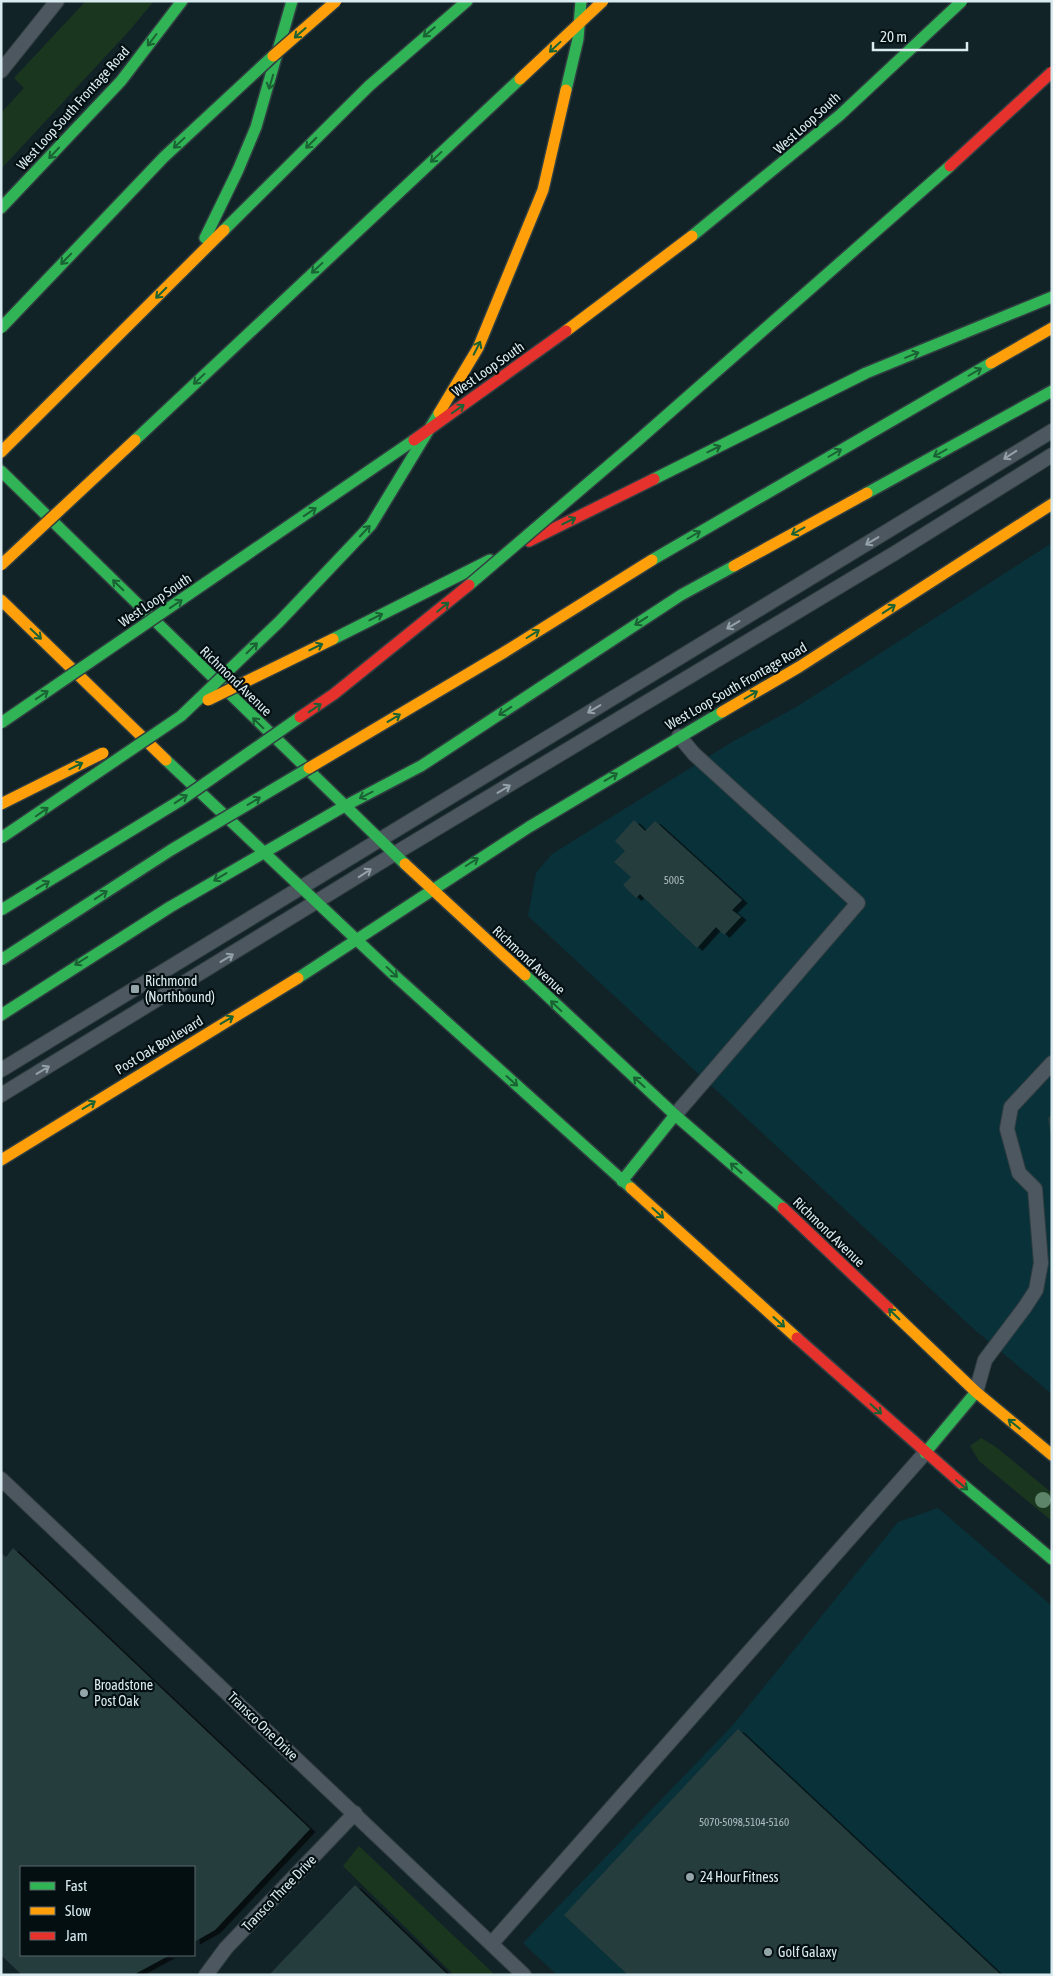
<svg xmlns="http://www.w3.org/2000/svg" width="1053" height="1976" font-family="'Asap Condensed',sans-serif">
	<defs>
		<filter id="shadow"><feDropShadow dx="5.5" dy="3" stdDeviation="0" flood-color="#0009"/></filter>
	</defs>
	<rect width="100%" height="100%" fill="#122327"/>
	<g fill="#093139">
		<path d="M1052,543V1394L976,1331L528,916L536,873L552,854L732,742L798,706Z"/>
		<path d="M938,1508L1052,1606V1975H557L523,1943L733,1725L898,1522Z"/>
	</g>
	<g fill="#1a361f">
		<path d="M86,1H154L129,31L1,169V113L24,88L14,78Z"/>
		<path d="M981,1438L996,1447L1052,1493V1521L979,1461L970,1446Z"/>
		<path d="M359,1846L495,1975H454L343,1866Z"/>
	</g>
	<g fill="#273c3c" filter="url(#shadow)">
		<path d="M634,820L645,831L655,821L742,900L732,910L741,917L724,935L716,927L697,948L640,894L636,898L623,885L631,877L614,862L625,851L615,841Z"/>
		<path d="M1052,1114V1136H1051L1048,1118Z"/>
		<path d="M13,1548L310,1829L215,1930L194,1942V1867H21V1955H170L133,1975H22L1,1955V1553L6,1557Z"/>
		<path d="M738,1729L1001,1975H628L564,1915Z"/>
		<path d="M355,1885L448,1975H269Z"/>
	</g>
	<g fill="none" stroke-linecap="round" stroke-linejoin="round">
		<g stroke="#303e41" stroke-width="16">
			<g id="lane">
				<path d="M1,71L57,1"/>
				<path d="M1,1070L1052,431"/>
				<path d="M1,1095L394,854L895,553L1052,455"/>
				<path d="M675,1115L858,903L694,754L679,736"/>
				<path d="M976,1392L985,1360L1025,1307L1036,1290L1041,1263L1035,1189L1019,1173L1007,1129L1011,1107L1052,1063"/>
				<path d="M1,1479L524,1975"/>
				<path d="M492,1943L925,1453"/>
				<path d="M206,1975L226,1948L355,1813"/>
			</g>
		</g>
		<g stroke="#303e41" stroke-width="14">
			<g id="fast">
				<path d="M1,208L121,81L182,1"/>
				<path d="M224,230L369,86L467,1"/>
				<path d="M205,238L238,170L256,127L292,1"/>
				<path d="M1,471L405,864"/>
				<path d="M654,479L866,373L1052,297"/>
				<path d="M867,493L1052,391"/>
				<path d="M652,560L991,363"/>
				<path d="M333,639L490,560"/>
				<path d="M166,760L393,974L631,1188"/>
				<path d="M343,807L421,766L681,595L734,566"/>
				<path d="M525,975L675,1115L783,1208"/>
				<path d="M298,978L529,827L722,712"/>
				<path d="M1,1015L170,907L343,807"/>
				<path d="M622,1181L675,1115"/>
				<path d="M925,1453L976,1392"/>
				<path d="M961,1483L1052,1559"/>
			</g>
		</g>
		<g stroke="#303e41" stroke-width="14">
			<g id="slow">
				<path d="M991,363L1052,328"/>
				<path d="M1,452L224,230"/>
				<path d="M734,566L867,493"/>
				<path d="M1,600L166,760"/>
				<path d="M722,712L799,667L1052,504"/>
				<path d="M405,864L525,975"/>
				<path d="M1,1160L298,978"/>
				<path d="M631,1188L797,1338"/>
				<path d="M888,1308L976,1392L1052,1455"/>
			</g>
		</g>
		<g stroke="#303e41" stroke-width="14">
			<g id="jam">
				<path d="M529,541L654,479"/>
				<path d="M783,1208L888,1308"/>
				<path d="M797,1338L961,1483"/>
			</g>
		</g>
		<use href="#lane" stroke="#4d5760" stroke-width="14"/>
		<use href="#fast" stroke="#30b455" stroke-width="11"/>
		<use href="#slow" stroke="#ff9f0a" stroke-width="11"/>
		<use href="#jam" stroke="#e5322d" stroke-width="11"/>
		<g stroke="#303e41" stroke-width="14" stroke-linecap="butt">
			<g id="fast-bridge">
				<path d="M566,90L578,39L581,1"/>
				<path d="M692,236L840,115L962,1"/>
				<path d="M1,328L164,157L273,56"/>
				<path d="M135,440L520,79"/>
				<path d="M469,585L635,443L950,166"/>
				<path d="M1,723L414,440"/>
				<path d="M1,838L181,716L279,622L371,525L439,413"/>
				<path d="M1,910L181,800L300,717"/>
				<path d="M1,960L171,850L309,768"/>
			</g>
		</g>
		<g stroke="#303e41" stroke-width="14" stroke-linecap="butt">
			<g id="slow-bridge">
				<path d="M273,56L336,1"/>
				<path d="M520,79L603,1"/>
				<path d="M566,331L692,236"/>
				<path d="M439,413L478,348L543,190L566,90"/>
				<path d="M1,565L135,440"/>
				<path d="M208,700L333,639"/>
				<path d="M309,768L503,653L652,560"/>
				<path d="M1,804L103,753"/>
			</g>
		</g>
		<g stroke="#303e41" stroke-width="14" stroke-linecap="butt">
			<g id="jam-bridge">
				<path d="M950,166L1052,72"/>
				<path d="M414,440L566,331"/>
				<path d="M300,717L334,694L469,585"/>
			</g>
		</g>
		<use href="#fast-bridge" stroke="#30b455" stroke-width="11"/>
		<use href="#slow-bridge" stroke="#ff9f0a" stroke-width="11"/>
		<use href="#jam-bridge" stroke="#e5322d" stroke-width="11"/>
	</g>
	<circle fill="#5d8468" cx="1043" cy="1500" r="8"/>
	<defs><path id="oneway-shaft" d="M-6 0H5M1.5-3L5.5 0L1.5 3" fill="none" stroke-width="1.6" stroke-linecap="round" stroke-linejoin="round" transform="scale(1.25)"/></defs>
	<g stroke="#1a6234">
		<use href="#oneway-shaft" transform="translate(429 32) rotate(140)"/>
		<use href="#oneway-shaft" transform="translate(300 33) rotate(139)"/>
		<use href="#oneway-shaft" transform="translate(152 40) rotate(127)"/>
		<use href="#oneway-shaft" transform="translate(555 47) rotate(137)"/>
		<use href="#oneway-shaft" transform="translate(271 82) rotate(107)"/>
		<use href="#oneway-shaft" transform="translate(179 143) rotate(137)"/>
		<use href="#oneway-shaft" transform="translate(311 143) rotate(135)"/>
		<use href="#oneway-shaft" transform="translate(54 153) rotate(133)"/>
		<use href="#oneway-shaft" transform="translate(436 157) rotate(137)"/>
		<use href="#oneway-shaft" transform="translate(66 259) rotate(134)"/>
		<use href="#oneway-shaft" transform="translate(317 268) rotate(137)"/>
		<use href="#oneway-shaft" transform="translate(161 293) rotate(135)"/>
		<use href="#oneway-shaft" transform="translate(477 348) rotate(-63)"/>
		<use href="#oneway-shaft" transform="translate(912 355) rotate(-22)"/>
		<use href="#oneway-shaft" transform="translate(975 372) rotate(-30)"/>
		<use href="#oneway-shaft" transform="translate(199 379) rotate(137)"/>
		<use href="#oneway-shaft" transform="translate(458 409) rotate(-35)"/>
		<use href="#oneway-shaft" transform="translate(714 449) rotate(-26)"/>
		<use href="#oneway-shaft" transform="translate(835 453) rotate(-30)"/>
		<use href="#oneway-shaft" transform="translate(940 453) rotate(151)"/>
		<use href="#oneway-shaft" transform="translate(310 512) rotate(-34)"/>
		<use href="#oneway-shaft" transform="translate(569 521) rotate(-26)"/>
		<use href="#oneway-shaft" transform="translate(365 531) rotate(-47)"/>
		<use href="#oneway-shaft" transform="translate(798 531) rotate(151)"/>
		<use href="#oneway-shaft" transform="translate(694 535) rotate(-30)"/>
		<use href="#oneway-shaft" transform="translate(118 585) rotate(-136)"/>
		<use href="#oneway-shaft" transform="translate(176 604) rotate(-34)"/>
		<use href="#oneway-shaft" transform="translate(443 607) rotate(-39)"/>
		<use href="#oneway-shaft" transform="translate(889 609) rotate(-33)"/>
		<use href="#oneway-shaft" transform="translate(376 617) rotate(-26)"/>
		<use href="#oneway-shaft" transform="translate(641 621) rotate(147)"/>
		<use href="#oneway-shaft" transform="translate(36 634) rotate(44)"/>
		<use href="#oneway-shaft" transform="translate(533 634) rotate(-32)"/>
		<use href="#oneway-shaft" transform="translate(316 647) rotate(-26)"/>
		<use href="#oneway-shaft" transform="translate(252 648) rotate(-44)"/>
		<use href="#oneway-shaft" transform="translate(42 695) rotate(-34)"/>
		<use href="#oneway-shaft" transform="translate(751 695) rotate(-30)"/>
		<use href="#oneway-shaft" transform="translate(315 708) rotate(-34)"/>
		<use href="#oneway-shaft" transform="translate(505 711) rotate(147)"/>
		<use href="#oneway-shaft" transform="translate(394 718) rotate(-31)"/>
		<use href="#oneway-shaft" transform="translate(258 723) rotate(-136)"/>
		<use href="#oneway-shaft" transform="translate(76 766) rotate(-26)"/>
		<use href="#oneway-shaft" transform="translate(611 777) rotate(-31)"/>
		<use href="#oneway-shaft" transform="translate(366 795) rotate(153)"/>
		<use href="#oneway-shaft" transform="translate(181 799) rotate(-33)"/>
		<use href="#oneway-shaft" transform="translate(254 801) rotate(-31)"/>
		<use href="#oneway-shaft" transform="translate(42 812) rotate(-35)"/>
		<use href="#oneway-shaft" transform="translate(472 862) rotate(-32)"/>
		<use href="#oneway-shaft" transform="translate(220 877) rotate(149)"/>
		<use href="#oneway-shaft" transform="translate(43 885) rotate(-31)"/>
		<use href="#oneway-shaft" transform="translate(101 895) rotate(-33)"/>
		<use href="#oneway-shaft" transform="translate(81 961) rotate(148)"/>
		<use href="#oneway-shaft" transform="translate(392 972) rotate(43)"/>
		<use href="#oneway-shaft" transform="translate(556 1006) rotate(-137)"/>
		<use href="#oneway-shaft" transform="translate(227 1020) rotate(-31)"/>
		<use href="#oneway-shaft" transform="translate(512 1081) rotate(42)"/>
		<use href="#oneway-shaft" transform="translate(639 1082) rotate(-138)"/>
		<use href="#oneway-shaft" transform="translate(89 1105) rotate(-31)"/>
		<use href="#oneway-shaft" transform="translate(736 1168) rotate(-139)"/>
		<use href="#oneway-shaft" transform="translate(658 1213) rotate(42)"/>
		<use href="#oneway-shaft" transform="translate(894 1314) rotate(-136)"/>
		<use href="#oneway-shaft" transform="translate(779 1322) rotate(42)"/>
		<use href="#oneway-shaft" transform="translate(876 1409) rotate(42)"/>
		<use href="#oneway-shaft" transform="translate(1014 1424) rotate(-141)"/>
		<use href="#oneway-shaft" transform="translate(962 1485) rotate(40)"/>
	</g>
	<g stroke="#94a1a8">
		<use href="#oneway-shaft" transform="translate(1010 455) rotate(147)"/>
		<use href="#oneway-shaft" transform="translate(872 541) rotate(149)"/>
		<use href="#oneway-shaft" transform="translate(733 625) rotate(149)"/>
		<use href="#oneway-shaft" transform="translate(594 709) rotate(149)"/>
		<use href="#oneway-shaft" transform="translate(504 789) rotate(-31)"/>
		<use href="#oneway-shaft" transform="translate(365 873) rotate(-33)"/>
		<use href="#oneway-shaft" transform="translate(227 958) rotate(-31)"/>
		<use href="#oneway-shaft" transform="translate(43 1070) rotate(-31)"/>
	</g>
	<g fill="#94a5a9" stroke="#040f12" stroke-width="2">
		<rect x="130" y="984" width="10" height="10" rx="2.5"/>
		<circle cx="84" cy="1693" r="5"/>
		<circle cx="690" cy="1877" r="5"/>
		<circle cx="768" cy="1952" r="5"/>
	</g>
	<g text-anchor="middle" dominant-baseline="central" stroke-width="4.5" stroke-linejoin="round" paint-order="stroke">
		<g font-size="11" fill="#adbfc2">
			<text x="674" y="880">5005</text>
			<text x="744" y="1822">5070-5098,5104-5160</text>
		</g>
		<g font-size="14" fill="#daebef" stroke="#040f12">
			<text transform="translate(73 108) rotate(-48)">West Loop South Frontage Road</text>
			<text transform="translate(807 123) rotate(-42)">West Loop South</text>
			<text transform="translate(488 369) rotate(-35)">West Loop South</text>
			<text transform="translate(155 600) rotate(-34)">West Loop South</text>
			<text transform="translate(236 681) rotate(44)">Richmond Avenue</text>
			<text transform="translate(736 686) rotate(-30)">West Loop South Frontage Road</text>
			<text transform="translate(529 960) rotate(43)">Richmond Avenue</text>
			<text transform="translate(159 1045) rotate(-31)">Post Oak Boulevard</text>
			<text transform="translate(829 1232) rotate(44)">Richmond Avenue</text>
			<text transform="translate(263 1726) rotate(44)">Transco One Drive</text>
			<text transform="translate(279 1893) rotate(-46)">Transco Three Drive</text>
		</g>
		<g font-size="14" fill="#daebef" stroke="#040f12" text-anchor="start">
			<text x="145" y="981">Richmond<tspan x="145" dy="16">(Northbound)</tspan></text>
			<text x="94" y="1685">Broadstone<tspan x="94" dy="16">Post Oak</tspan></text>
			<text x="700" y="1877">24 Hour Fitness</text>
			<text x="778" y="1952">Golf Galaxy</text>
		</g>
	</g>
	<rect width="1053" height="1976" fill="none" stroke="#daebef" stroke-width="5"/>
	<rect x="20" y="1866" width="175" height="90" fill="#040f12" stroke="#5a676a"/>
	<rect x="30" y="1882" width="25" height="8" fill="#30b455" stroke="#5a676a"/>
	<text x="65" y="1891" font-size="15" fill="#daebef">Fast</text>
	<rect x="30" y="1907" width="25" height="8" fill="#ff9f0a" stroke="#5a676a"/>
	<text x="65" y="1916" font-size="15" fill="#daebef">Slow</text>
	<rect x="30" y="1932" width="25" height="8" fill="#e5322d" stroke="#5a676a"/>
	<text x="65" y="1941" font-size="15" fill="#daebef">Jam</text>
	<path d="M873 42v8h94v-8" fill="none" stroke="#daebef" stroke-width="2.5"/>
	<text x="880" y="42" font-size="15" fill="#daebef" stroke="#040f12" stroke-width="4" paint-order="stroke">20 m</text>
</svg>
